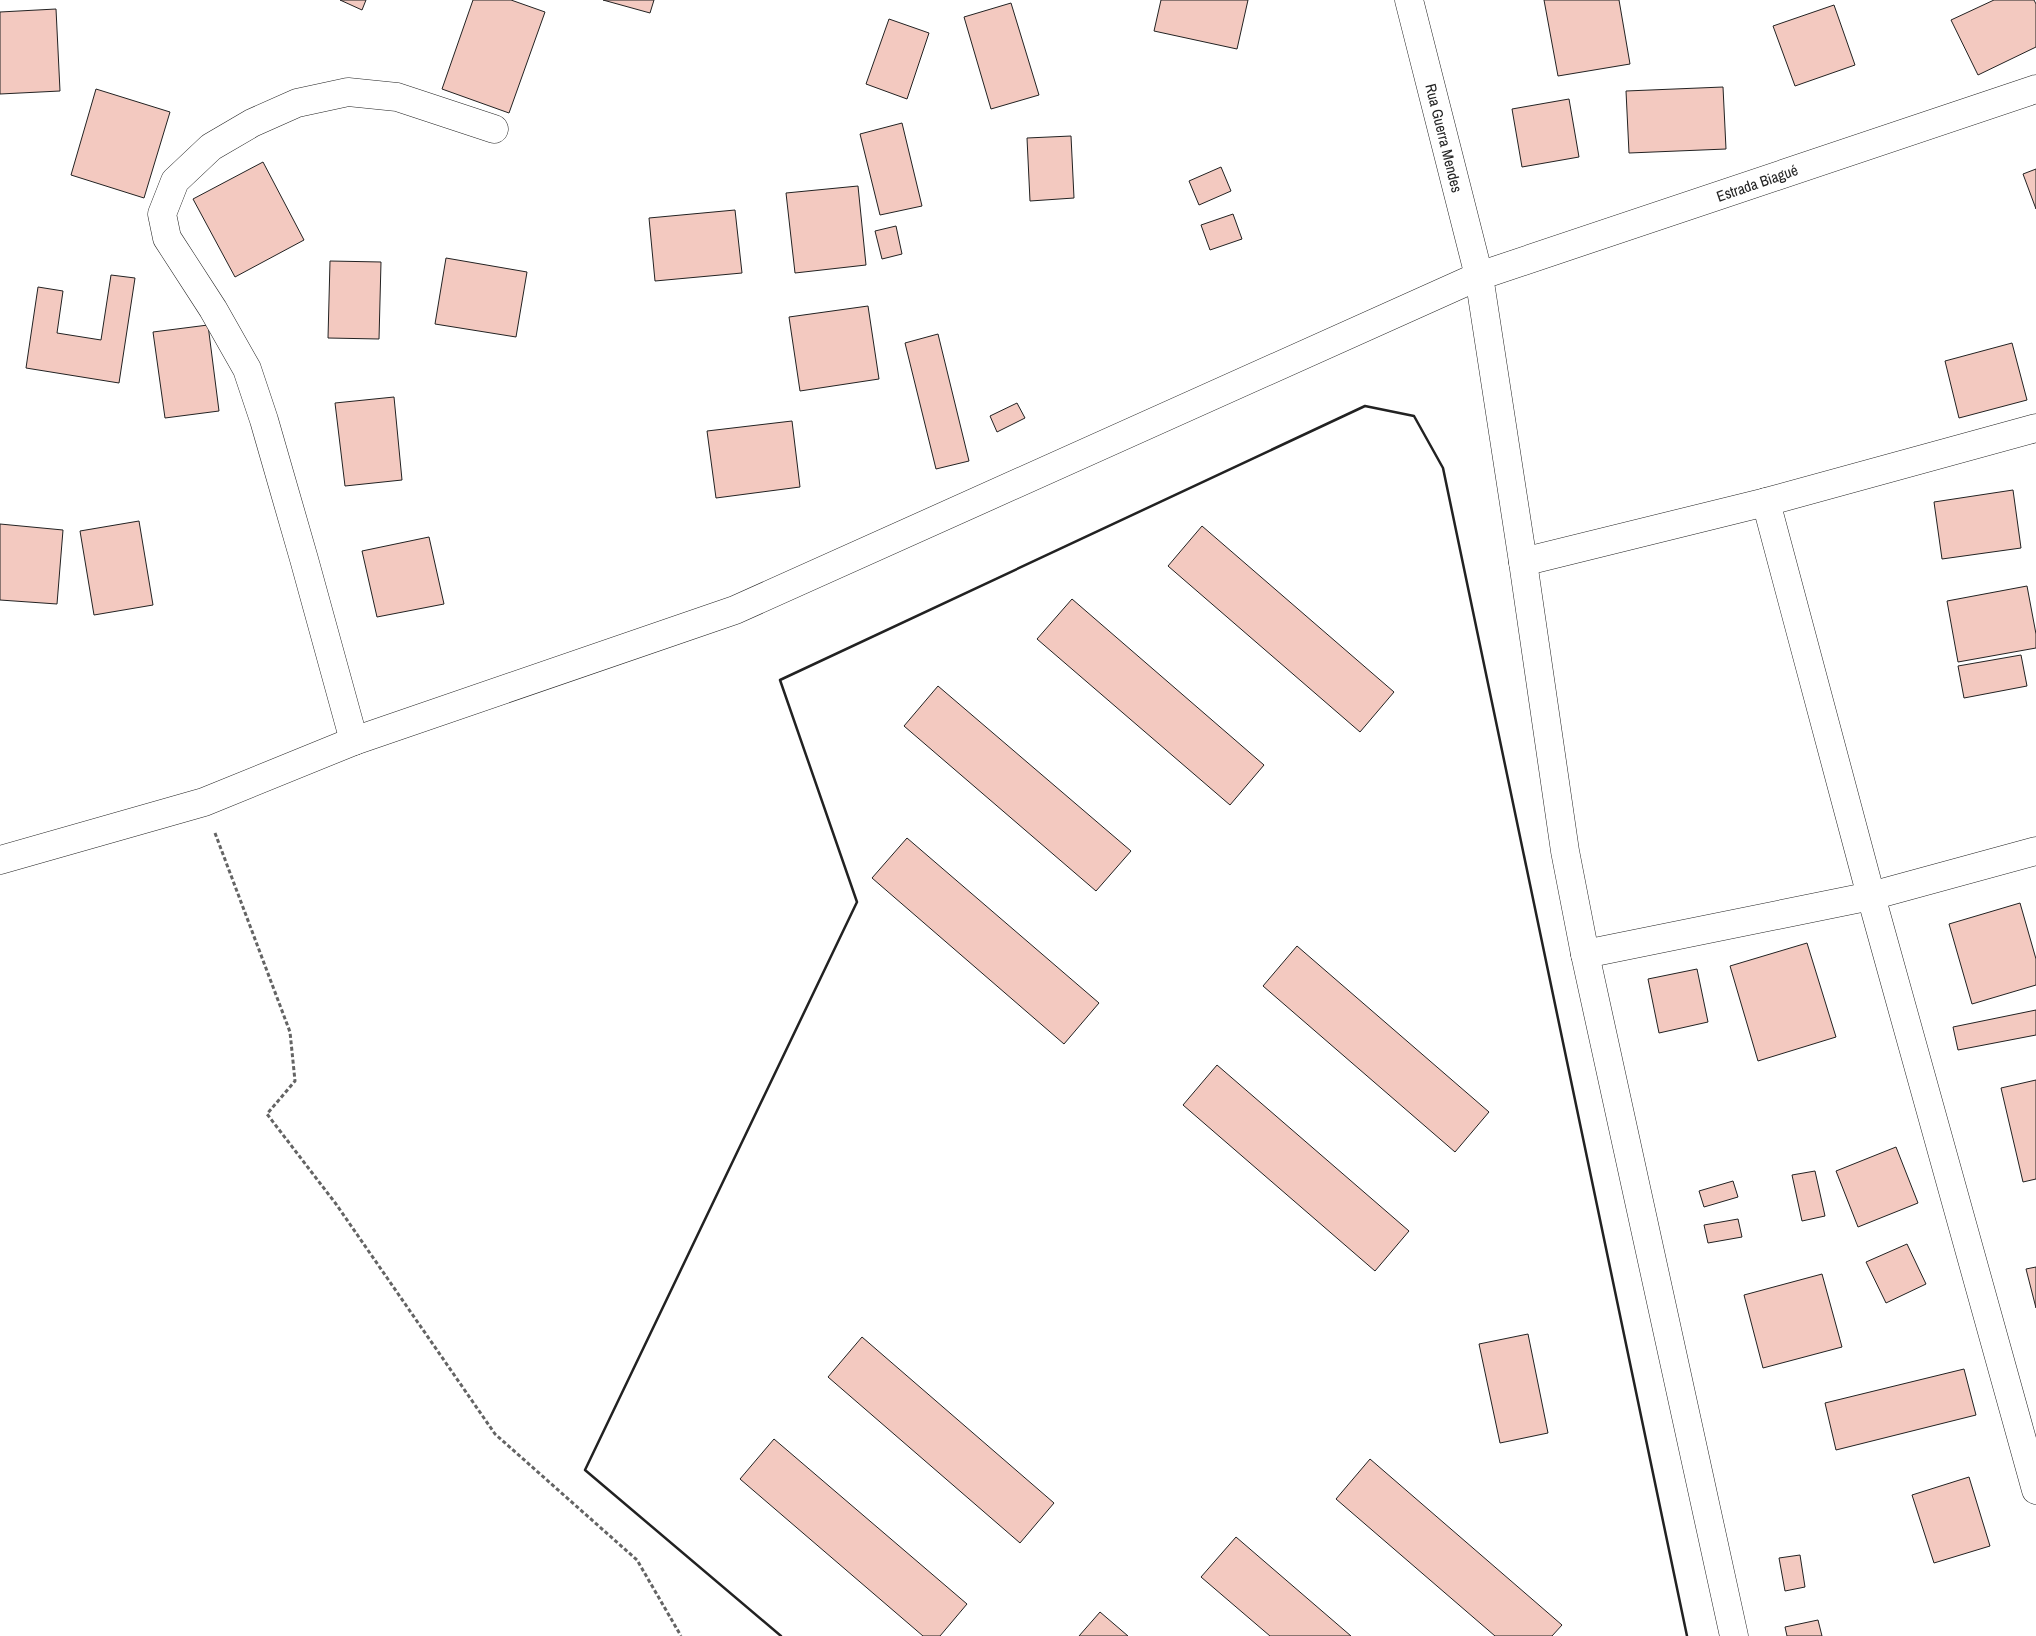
<svg xmlns="http://www.w3.org/2000/svg" width="2036" height="1636" font-family="'Archivo Narrow',sans-serif">
	<rect width="100%" height="100%" fill="#fff"/>
	<g fill="#f3c9c0" stroke="#222">
		<path d="M340,0H366L362,10Z"/>
		<path d="M473,0H511L545,12L509,113L442,89Z"/>
		<path d="M603,0H654L650,13Z"/>
		<path d="M1161,0H1248L1237,49L1154,31Z"/>
		<path d="M1544,0H1619L1630,64L1558,76Z"/>
		<path d="M1994,0H2034L2036,4V47L1978,75L1951,20Z"/>
		<path d="M1011,3L1039,95L991,109L964,17Z"/>
		<path d="M1834,5L1855,65L1795,86L1773,26Z"/>
		<path d="M56,9L60,91L0,94V12Z"/>
		<path d="M889,19L929,33L907,99L866,84Z"/>
		<path d="M1723,87L1726,149L1629,153L1626,91Z"/>
		<path d="M96,89L170,112L144,198L71,175Z"/>
		<path d="M1569,99L1579,157L1522,167L1512,109Z"/>
		<path d="M902,123L922,206L880,215L860,134Z"/>
		<path d="M1071,136L1074,198L1030,201L1027,138Z"/>
		<path d="M263,162L304,240L235,277L193,199Z"/>
		<path d="M1221,167L1231,191L1199,205L1189,181Z"/>
		<path d="M2036,169V209L2023,174Z"/>
		<path d="M858,186L866,265L795,273L786,193Z"/>
		<path d="M735,210L742,273L655,281L649,218Z"/>
		<path d="M1233,214L1242,239L1210,250L1201,225Z"/>
		<path d="M896,226L902,254L882,259L875,231Z"/>
		<path d="M446,258L527,272L516,337L435,324Z"/>
		<path d="M330,261L381,262L379,339L328,338Z"/>
		<path d="M111,275L135,278L119,383L26,368L38,287L63,291L57,333L101,340Z"/>
		<path d="M868,306L879,379L800,391L789,317Z"/>
		<path d="M208,325L219,411L165,418L153,332Z"/>
		<path d="M938,334L969,461L936,469L905,343Z"/>
		<path d="M2012,343L2027,400L1959,418L1945,361Z"/>
		<path d="M394,397L402,480L345,486L335,403Z"/>
		<path d="M1017,403L1025,418L997,432L990,416Z"/>
		<path d="M792,421L800,487L716,498L707,431Z"/>
		<path d="M2013,490L2021,548L1942,559L1934,502Z"/>
		<path d="M139,521L153,605L94,615L80,531Z"/>
		<path d="M0,524L63,530L57,604L0,600Z"/>
		<path d="M1202,526L1394,692L1360,732L1168,566Z"/>
		<path d="M429,537L444,604L377,617L362,551Z"/>
		<path d="M2027,586L2036,634V648L1958,662L1947,601Z"/>
		<path d="M1072,599L1264,765L1230,805L1037,639Z"/>
		<path d="M2021,655L2027,686L1964,698L1958,666Z"/>
		<path d="M938,686L1131,851L1096,891L904,726Z"/>
		<path d="M907,838L1099,1003L1064,1044L872,878Z"/>
		<path d="M2020,903L2036,959V985L1972,1004L1949,924Z"/>
		<path d="M1807,943L1836,1037L1758,1061L1730,966Z"/>
		<path d="M1297,946L1489,1112L1455,1152L1263,986Z"/>
		<path d="M1697,969L1708,1022L1659,1033L1648,979Z"/>
		<path d="M2036,1010V1035L1958,1050L1953,1027Z"/>
		<path d="M1217,1065L1409,1231L1375,1271L1183,1105Z"/>
		<path d="M2036,1080V1179L2023,1182L2001,1088Z"/>
		<path d="M1896,1147L1918,1203L1858,1227L1836,1171Z"/>
		<path d="M1815,1171L1825,1216L1802,1221L1792,1175Z"/>
		<path d="M1733,1181L1738,1197L1704,1207L1699,1191Z"/>
		<path d="M1738,1219L1742,1237L1708,1243L1704,1225Z"/>
		<path d="M1907,1244L1926,1284L1886,1303L1866,1262Z"/>
		<path d="M2036,1267V1308L2026,1269Z"/>
		<path d="M1822,1274L1842,1347L1763,1368L1744,1295Z"/>
		<path d="M1528,1334L1548,1433L1500,1443L1479,1344Z"/>
		<path d="M862,1337L1054,1503L1020,1543L828,1377Z"/>
		<path d="M1964,1369L1976,1415L1836,1450L1825,1403Z"/>
		<path d="M774,1439L967,1604L940,1636H923L740,1479Z"/>
		<path d="M1370,1459L1562,1625L1552,1636H1495L1336,1499Z"/>
		<path d="M1969,1477L1990,1546L1934,1563L1912,1495Z"/>
		<path d="M1236,1537L1351,1636H1270L1201,1577Z"/>
		<path d="M1800,1555L1805,1587L1785,1591L1779,1558Z"/>
		<path d="M1100,1612L1128,1636H1079Z"/>
		<path d="M1818,1620L1822,1636H1787L1785,1627Z"/>
	</g>
	<g fill="none" stroke-linecap="round" stroke-linejoin="round">
		<g stroke="#222" stroke-width="29">
			<g id="minor">
				<path d="M1766,502L1871,896L2036,1490"/>
				<path d="M1523,562L1766,502L2036,428"/>
				<path d="M354,741L304,559L264,420L247,369L213,309L167,238L162,214L175,181L211,147L252,123L297,103L348,92L397,97L494,129"/>
				<path d="M0,860L204,802L354,741L735,610L1479,276"/>
				<path d="M1585,954L1871,896L2036,851"/>
			</g>
		</g>
		<g stroke="#222" stroke-width="29">
			<path id="tertiary" d="M1409,0L1479,276"/>
		</g>
		<g stroke="#222" stroke-width="29">
			<path id="secondary" d="M1734,1636L1585,954L1565,851L1523,562L1479,276L2036,89"/>
		</g>
		<path stroke="#646464" stroke-width="3" stroke-dasharray="4 2.5" stroke-linecap="butt" d="M215,833L290,1032L295,1081L267,1114L336,1204L495,1434L637,1560L681,1636"/>
		<use href="#minor" stroke="#fff" stroke-width="28"/>
		<use href="#tertiary" stroke="#fff" stroke-width="28"/>
		<use href="#secondary" stroke="#fff" stroke-width="28"/>
		<path stroke="#222" stroke-width="2.5" d="M781,1636L585,1470L857,902L780,680L1365,406L1414,416L1443,468L1687,1636"/>
	</g>
	<g text-anchor="middle" dominant-baseline="central" stroke-width="4" stroke-linejoin="round" paint-order="stroke">
		<g font-size="15" fill="#222" stroke="#fff">
			<text transform="translate(1444 138) rotate(76)">Rua Guerra Mendes</text>
			<text transform="translate(1757 183) rotate(-19)">Estrada Biagué</text>
		</g>
	</g>
</svg>
